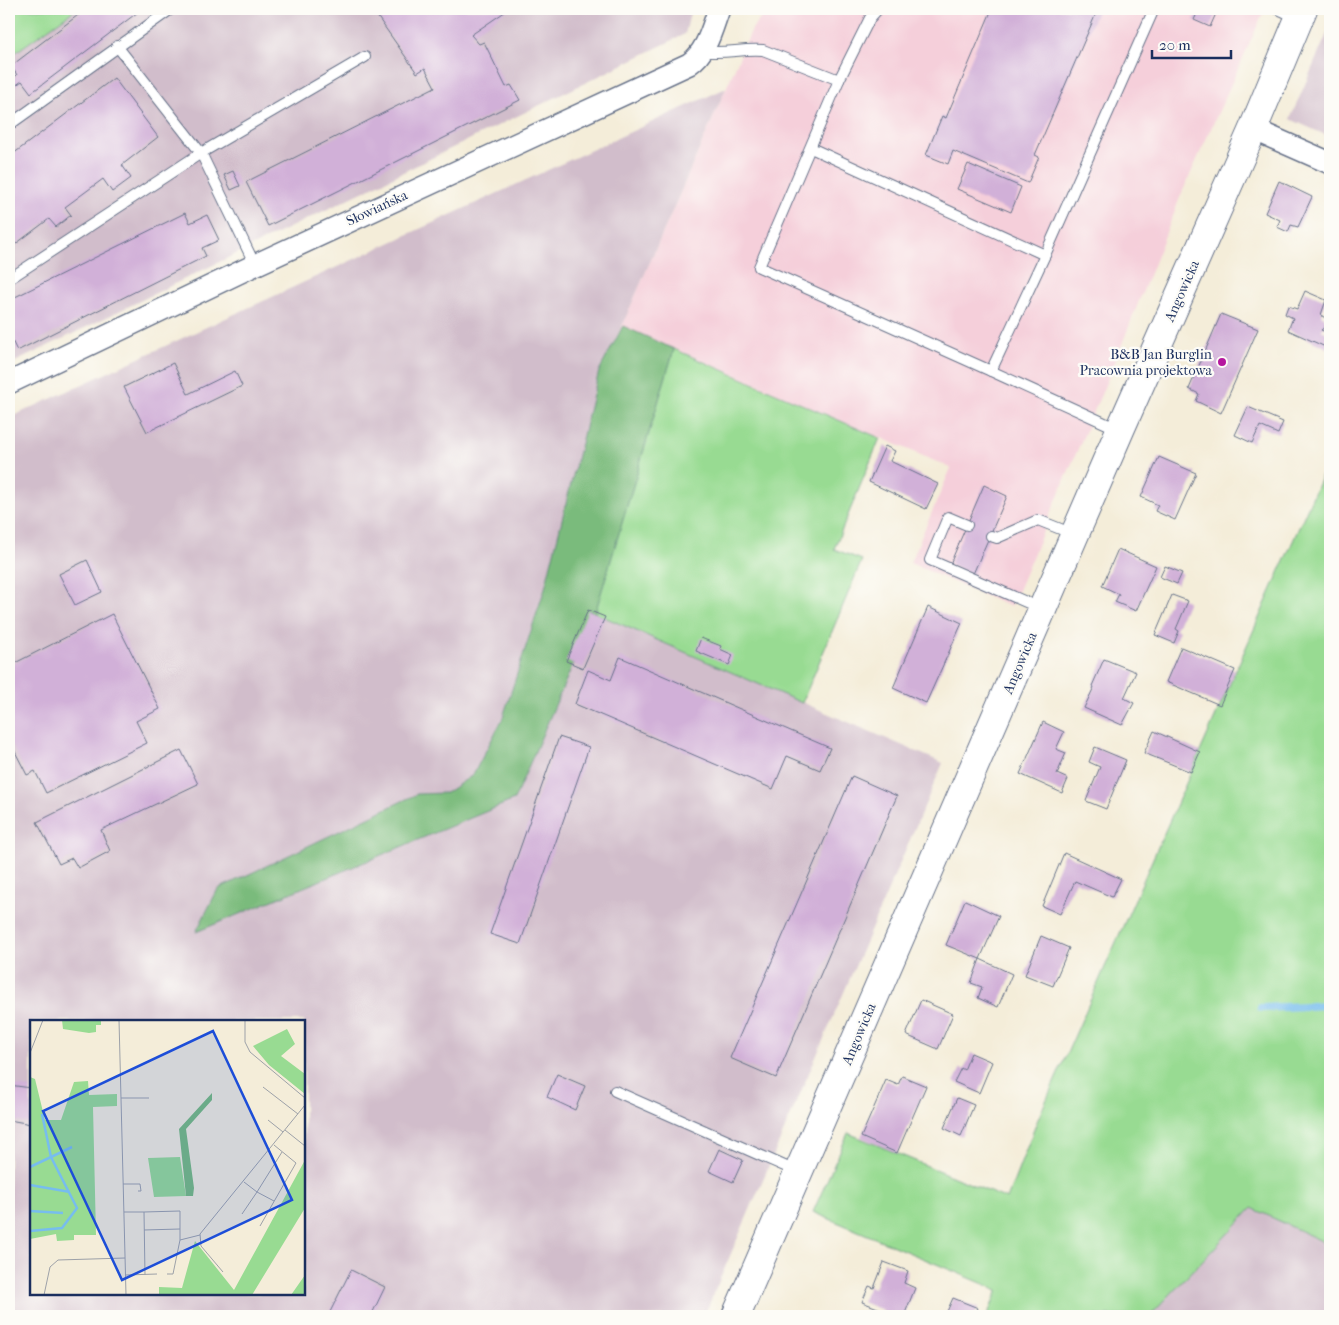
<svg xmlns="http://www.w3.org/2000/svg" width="1339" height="1325" font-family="'IM FELL French Canon',serif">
	<rect width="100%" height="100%" fill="#fdfcf7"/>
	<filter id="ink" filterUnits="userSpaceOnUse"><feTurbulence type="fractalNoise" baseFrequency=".02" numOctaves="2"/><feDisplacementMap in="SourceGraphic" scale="10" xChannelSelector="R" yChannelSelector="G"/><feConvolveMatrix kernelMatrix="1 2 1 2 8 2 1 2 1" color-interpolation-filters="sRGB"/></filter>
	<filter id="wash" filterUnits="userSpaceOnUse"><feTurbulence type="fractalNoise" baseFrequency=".0096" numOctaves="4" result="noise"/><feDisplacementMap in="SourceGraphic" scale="20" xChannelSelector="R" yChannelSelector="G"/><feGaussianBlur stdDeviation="1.12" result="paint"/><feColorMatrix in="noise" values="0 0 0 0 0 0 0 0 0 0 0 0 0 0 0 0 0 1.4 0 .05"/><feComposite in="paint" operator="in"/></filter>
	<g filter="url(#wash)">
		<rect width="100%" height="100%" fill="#f4edd9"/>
		<path fill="#f5cfda" d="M768,9H1265L1181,195L1114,364L1011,607L910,563L951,468L622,326L752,29Z"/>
		<g fill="#d1bdcb" fill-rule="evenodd">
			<path d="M76,9H691L685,34L9,365V57Z"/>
			<path d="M1330,27V137L1290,119Z"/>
			<path d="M726,88L622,326L599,371L545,588L502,720L473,775L446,793L417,794L514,800L542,734L588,610L943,763L704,1316H9V418ZM31,1021H304V1294H31Z"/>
			<path d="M1252,1208L1330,1245V1316H1150Z"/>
		</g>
		<g fill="#98db92" stroke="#5a8578">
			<path d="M9,9H76L9,57Z"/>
			<path d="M674,349L880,438L834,549L862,560L802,703L595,613Z"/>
			<path d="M1330,457V1245L1252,1208L1150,1316H987L998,1290L813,1212L848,1133L1007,1199L1038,1119Z"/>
		</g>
		<path fill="#7abb7c" stroke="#4a756d" d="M623,326L674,349L595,613L589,610L573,664L514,800L196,932L218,889L417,794L446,793L473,775L502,720L545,588L599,371Z"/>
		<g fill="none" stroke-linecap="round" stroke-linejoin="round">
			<path stroke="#77bdee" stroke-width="8" d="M1261,1008L1330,1005"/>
		</g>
		<g id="blocks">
			<g fill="#d1b0d8">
				<path d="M86,9H142L31,93L22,81L15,86L10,80L17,75L11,66Z"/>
				<path d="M372,9H509L471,35L479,44L484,42L506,87L511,85L520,100L268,226L246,182L435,87L425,68L417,73Z"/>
				<path d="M992,9H1098L1035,155L1039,157L1028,183L953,151L948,164L926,155L942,116L946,118Z"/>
				<path d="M1199,9H1218L1210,27L1194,20Z"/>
				<path d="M114,78L158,137L122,165L131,178L112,192L103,179L65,207L71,215L56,227L49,219L9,249L13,253L9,256V157Z"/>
				<path d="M968,164L1021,187L1011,212L957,189Z"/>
				<path d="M233,171L240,186L231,190L224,175Z"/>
				<path d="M1279,181L1312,197L1298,227L1291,225L1288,232L1277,227L1280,220L1265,213Z"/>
				<path d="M185,213L190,223L207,215L219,240L202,248L206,256L17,351L9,334V300Z"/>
				<path d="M1305,291L1326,300L1321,315L1328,320L1326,326L1321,330L1330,334V349L1288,330L1293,318L1285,314L1288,306L1297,309Z"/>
				<path d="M1221,314L1258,329L1221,413L1196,401L1199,394L1189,389Z"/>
				<path d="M173,363L188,394L235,371L242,386L147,432L124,387Z"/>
				<path d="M1248,407L1283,422L1278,434L1260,426L1252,443L1235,435Z"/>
				<path d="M885,446L895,451L890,461L938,484L926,509L869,482Z"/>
				<path d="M1159,457L1196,473L1175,520L1155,511L1158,505L1141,497Z"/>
				<path d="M984,485L1007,496L973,574L950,564Z"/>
				<path d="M1118,549L1156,566L1136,611L1115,602L1119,594L1102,586Z"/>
				<path d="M87,560L102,592L75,605L59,574Z"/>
				<path d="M1165,566L1182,573L1177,584L1160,577Z"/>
				<path d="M1172,595L1188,601L1176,629L1179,631L1174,643L1155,635Z"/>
				<path d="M928,607L962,623L926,703L893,688Z"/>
				<path d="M588,610L605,617L583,668L566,661Z"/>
				<path d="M112,614L160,709L136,721L147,743L46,793L35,771L27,775L9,740V666Z"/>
				<path d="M701,638L721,646L720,649L733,655L729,665L696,651Z"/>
				<path d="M1181,647L1235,670L1220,705L1166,682Z"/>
				<path d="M620,657L830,748L820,770L787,756L773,789L575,704L588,670L611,680Z"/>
				<path d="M1104,659L1136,672L1124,698L1134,703L1122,725L1084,708L1094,687L1092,686Z"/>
				<path d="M1043,722L1064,732L1056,749L1066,753L1057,774L1068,779L1062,793L1020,774Z"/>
				<path d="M1154,731L1200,752L1191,772L1144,753Z"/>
				<path d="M559,737L589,747L520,944L490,934Z"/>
				<path d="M1095,747L1126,760L1106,809L1086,801L1100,767L1089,762Z"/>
				<path d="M181,750L198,784L101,830L110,851L78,868L72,858L59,864L37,822Z"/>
				<path d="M852,776L897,796L776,1078L730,1058Z"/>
				<path d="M1064,853L1121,879L1112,897L1075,881L1060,914L1042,906Z"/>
				<path d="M965,900L999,916L980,959L946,945Z"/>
				<path d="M1041,936L1069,948L1053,986L1025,975Z"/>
				<path d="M980,959L1012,974L998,1007L978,998L982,987L971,983Z"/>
				<path d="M921,1000L953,1014L938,1049L906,1035Z"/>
				<path d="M971,1053L992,1062L979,1093L954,1082L961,1068L964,1070Z"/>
				<path d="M557,1074L585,1086L575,1110L547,1097Z"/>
				<path d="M902,1076L926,1086L897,1153L861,1137L886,1080L898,1085Z"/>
				<path d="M9,1085L31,1088V1124L9,1120Z"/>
				<path d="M957,1098L974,1105L961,1136L944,1128Z"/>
				<path d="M719,1149L743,1160L733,1182L709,1171Z"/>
				<path d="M884,1262L908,1271L904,1283L915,1288L904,1316H881L883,1310L862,1302L869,1286L874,1288Z"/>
				<path d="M351,1270L385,1287L371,1316H328Z"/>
				<path d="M953,1298L978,1308L974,1316H945Z"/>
			</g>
		</g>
	</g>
	<g filter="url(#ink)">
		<use href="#blocks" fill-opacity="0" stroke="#677289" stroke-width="1"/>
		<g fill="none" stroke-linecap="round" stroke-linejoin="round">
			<g stroke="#677289" stroke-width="12">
				<g id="lane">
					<path d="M1278,9L1298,18"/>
					<path d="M117,46L201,153L365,57"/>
					<path d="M703,51C723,55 742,48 763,50L839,80L759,267L991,371L1045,255L1154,9"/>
					<path d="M839,80L870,18L878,9"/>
					<path d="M9,125L171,9"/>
					<path d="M811,148L1045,255"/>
					<path d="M9,279L201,153L255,265"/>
					<path d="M991,371L1120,430"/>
					<path d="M967,525L948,517L930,560L1042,609"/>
					<path d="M991,536L997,538L1038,520L1073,534"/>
					<path d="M615,1091L798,1172"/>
				</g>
			</g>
			<g stroke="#677289" stroke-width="24">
				<g id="street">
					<path d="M1253,129L1330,163"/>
					<path d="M9,383L255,265L689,64C707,52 712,28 719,9"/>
				</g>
			</g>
			<g stroke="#677289" stroke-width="30">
				<path id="secondary" d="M736,1316L1120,430L1253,129L1303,9"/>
			</g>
			<use href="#lane" stroke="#fff" stroke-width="10"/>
			<use href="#street" stroke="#fff" stroke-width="21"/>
			<use href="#secondary" stroke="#fff" stroke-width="28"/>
		</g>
	</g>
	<circle fill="#b5179e" stroke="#fdfcf7" stroke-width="2" cx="1222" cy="362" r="5"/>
	<g text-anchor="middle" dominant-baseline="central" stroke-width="4.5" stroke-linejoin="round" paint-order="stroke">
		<g font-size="14" fill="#1b2f5e" stroke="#fdfcf7">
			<text transform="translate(377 208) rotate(-25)">Słowiańska</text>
			<text transform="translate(1182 291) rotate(-66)">Angowicka</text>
			<text transform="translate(1020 663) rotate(-67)">Angowicka</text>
			<text transform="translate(859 1034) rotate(-67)">Angowicka</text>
		</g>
		<g font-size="14" fill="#1b2f5e" stroke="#fdfcf7" text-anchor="end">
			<text x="1212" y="354">B&amp;B Jan Burglin<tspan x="1212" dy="16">Pracownia projektowa</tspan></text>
		</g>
	</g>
	<g transform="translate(30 1020)">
		<rect width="275" height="275" fill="#f4edd9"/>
		<path d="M32,0H71V5H66V12L59,13L33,9ZM257,9L265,24L251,36L275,54V74L239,45L223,26ZM0,57L5,59L15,100H31L44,62L58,61L59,75L87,74V86L63,87L66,215H44V220L27,221L26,214L0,219ZM150,137L156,176L124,177L118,138ZM275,140V188L222,275H129V267L152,268L165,221L204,270ZM275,255V275H261Z" fill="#98db92"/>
		<path d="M182,73V80L156,109L164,168L163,176H156L149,109Z" fill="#7abb7c"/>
		<path fill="none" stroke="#77bdee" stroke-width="2.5" d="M0,147L42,127M0,165L40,172M0,191L33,193M0,211L32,208L47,188L21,137L12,94"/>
		<path fill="none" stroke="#9da1a8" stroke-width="1" d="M89,0L96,275M89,0H108M215,0V22L220,32L275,78M0,33L13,0M233,67L268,94M91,78H119M238,100L253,112M255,110L275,126M214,162L227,172L252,132M93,164H110L111,171H108M94,192H114M212,194L227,172L244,181M230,206L266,143L244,125M114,210L150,209M193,252L171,226L170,214L275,85M137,254H143L150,220M96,255L127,254M115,255L114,192L150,191V220L170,215M14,275L20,247L28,240L95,238"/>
		<path fill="#1d4ed8" fill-opacity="0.15" stroke="#1d4ed8" stroke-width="2.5" d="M183,11L262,180L92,260L13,91Z"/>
		<rect width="275" height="275" fill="none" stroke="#1b2f5e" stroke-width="2.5"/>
	</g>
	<rect width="1339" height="1325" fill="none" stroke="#fdfcf7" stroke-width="30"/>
	<path d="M1152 50v8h79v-8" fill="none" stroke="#1b2f5e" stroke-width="2.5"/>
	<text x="1159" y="50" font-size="15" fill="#1b2f5e" stroke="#fdfcf7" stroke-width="4" paint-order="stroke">20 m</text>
</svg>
